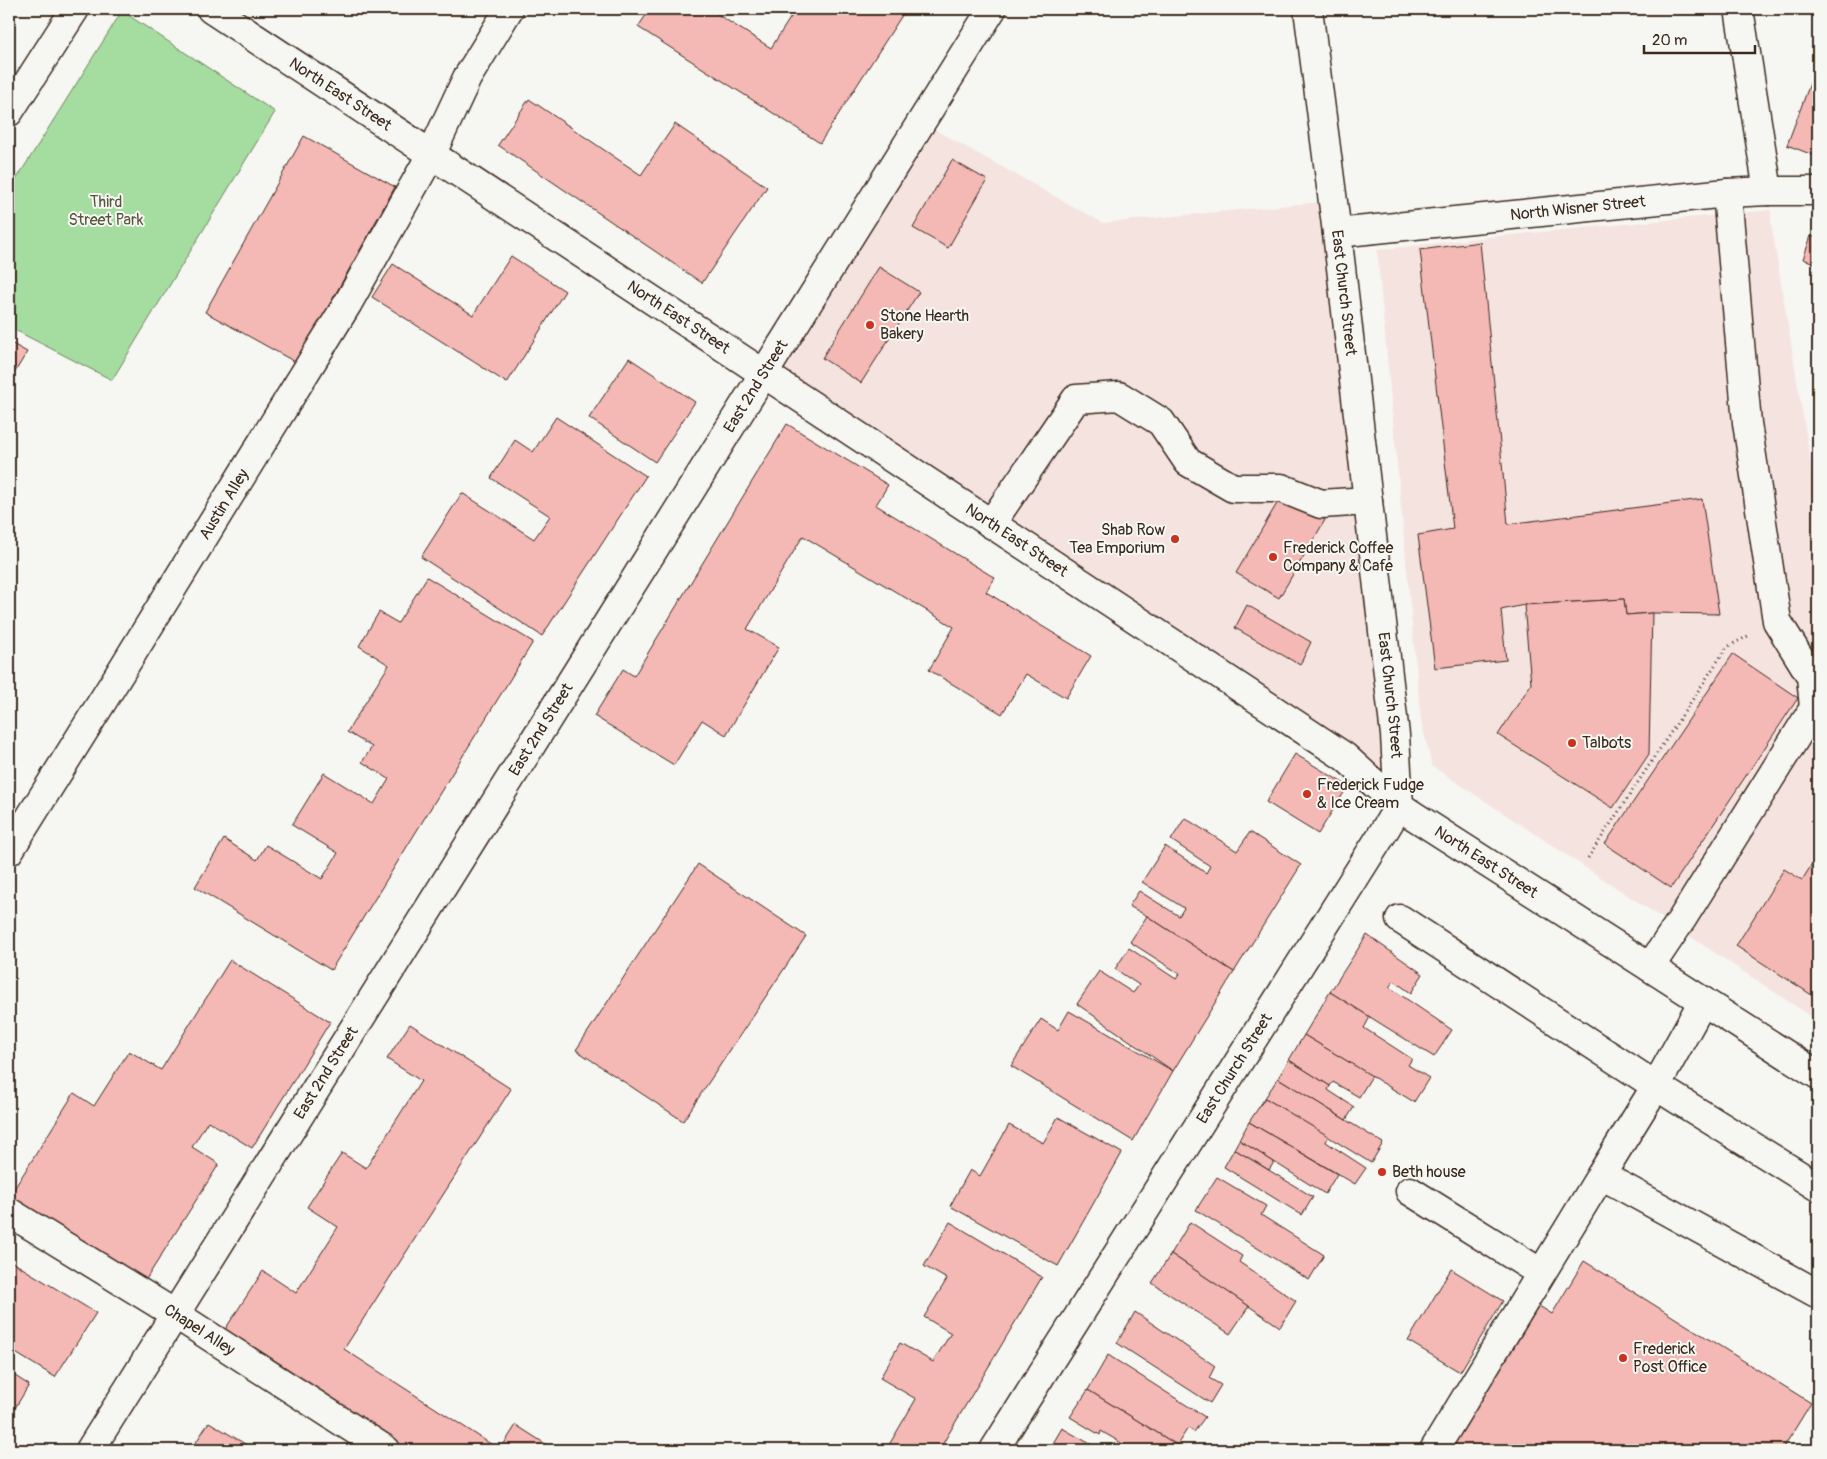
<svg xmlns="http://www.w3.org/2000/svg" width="1827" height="1459" font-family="Pangolin,sans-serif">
	<rect width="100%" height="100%" fill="#f6f6f2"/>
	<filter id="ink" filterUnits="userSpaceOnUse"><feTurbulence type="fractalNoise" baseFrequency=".02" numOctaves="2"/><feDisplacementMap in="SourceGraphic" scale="10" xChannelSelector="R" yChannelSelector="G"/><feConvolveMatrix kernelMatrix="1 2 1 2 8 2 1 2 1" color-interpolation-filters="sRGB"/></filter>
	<g filter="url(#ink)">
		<g fill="#f5e3e0">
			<path d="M921,122L1103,223L1333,201L1399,806L764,373Z"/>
			<path d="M1771,210V223L1818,507V1021L1432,766L1421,720L1377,250L1489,237Z"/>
		</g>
		<path fill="#a5dca0" stroke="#70835f" d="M122,11L275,112L112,380L9,327V191Z"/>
		<g fill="#f4b8b5" stroke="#3b2a1e">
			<path d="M650,9H709L771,48L796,9H906L820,143L638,27Z"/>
			<path d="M1815,70L1818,71V157L1787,145Z"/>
			<path d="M529,99L641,175L675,124L767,187L702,283L498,145Z"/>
			<path d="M304,136L395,187L297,363L205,312Z"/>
			<path d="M952,160L987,180L948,248L913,228Z"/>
			<path d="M1811,236L1818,238V264L1803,259Z"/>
			<path d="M1480,242L1508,524L1702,499L1719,614L1652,613L1626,615L1624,599L1524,605L1501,610L1506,660L1435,668L1418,535L1453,529L1420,250Z"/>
			<path d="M511,256L565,291L507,383L372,297L393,264L473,315Z"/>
			<path d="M879,267L919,292L861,383L822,358Z"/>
			<path d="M9,342L27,352L9,382Z"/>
			<path d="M629,358L695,402L655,462L589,418Z"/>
			<path d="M556,417L646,476L542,636L421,557L462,493L534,539L550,516L491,478L515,440L533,452Z"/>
			<path d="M787,424L888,485L876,505L995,578L986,592L1091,656L1066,698L1026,674L1002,714L929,670L954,627L803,536L747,629L779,647L726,735L702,720L674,765L594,716L623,669L634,676Z"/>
			<path d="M1282,495L1325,520L1279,598L1236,573Z"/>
			<path d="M427,577L533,642L331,970L195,887L224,839L257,860L266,845L322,879L338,853L292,825L324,773L374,804L389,779L362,762L372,747L347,732L389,665L359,646L379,612L398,623Z"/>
			<path d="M1624,599L1626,615L1652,613L1649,754L1613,808L1498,735L1531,684L1524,605Z"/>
			<path d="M1247,605L1311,642L1300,665L1235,628Z"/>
			<path d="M1733,654L1798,698L1671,888L1605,844Z"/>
			<path d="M1295,754L1348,786L1318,834L1266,802Z"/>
			<path d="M1185,818L1237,851L1250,832L1301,865L1234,972L1147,916L1129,906L1139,891L1179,916L1184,908L1142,882L1165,846L1206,873L1210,866L1171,840Z"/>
			<path d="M1818,855V999L1736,946L1784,869L1802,880Z"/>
			<path d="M698,864L806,936L683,1121L576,1050Z"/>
			<path d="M1147,916L1234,972L1173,1071L1077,1004L1099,971L1133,993L1139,985L1115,969L1129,948L1176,979L1180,974L1130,942Z"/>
			<path d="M1367,935L1423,974L1411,993L1394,981L1389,987L1452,1030L1434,1057L1330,992Z"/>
			<path d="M230,960L330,1022L252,1148L208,1121L192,1147L219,1164L145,1281L9,1197L74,1093L94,1106L129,1051L161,1070Z"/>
			<path d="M1330,992L1370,1017L1364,1028L1412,1059L1408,1065L1429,1078L1414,1102L1304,1035Z"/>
			<path d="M1069,1011L1173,1071L1133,1141L1011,1066L1041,1019L1058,1030Z"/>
			<path d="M410,1024L511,1089L344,1349L500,1450L516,1425L555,1450H402L222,1334L263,1271L296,1293L338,1227L307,1207L342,1153L366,1168L421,1081L387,1059Z"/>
			<path d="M1304,1035L1372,1076L1359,1097L1333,1082L1330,1086L1289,1060Z"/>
			<path d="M1289,1060L1330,1086L1328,1090L1354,1107L1346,1120L1278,1078Z"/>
			<path d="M1278,1078L1383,1143L1371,1163L1265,1098Z"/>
			<path d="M1265,1098L1328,1136L1326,1142L1366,1168L1355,1184L1249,1122Z"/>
			<path d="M1058,1117L1122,1153L1058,1266L950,1206L970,1170L980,1176L1009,1125L1043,1143Z"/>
			<path d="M1249,1122L1337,1174L1325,1194L1239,1140Z"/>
			<path d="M1239,1140L1274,1162L1269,1170L1234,1149Z"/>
			<path d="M1234,1149L1313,1197L1302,1215L1224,1167Z"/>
			<path d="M1217,1177L1266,1206L1261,1215L1324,1255L1309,1280L1196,1210Z"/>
			<path d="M950,1222L1042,1277L939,1450H886L916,1399L880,1378L900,1343L933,1362L951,1333L924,1317L947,1279L924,1266Z"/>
			<path d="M1190,1222L1242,1256L1239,1262L1296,1301L1280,1327L1171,1254Z"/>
			<path d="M1171,1254L1249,1306L1230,1334L1152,1283Z"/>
			<path d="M9,1260L96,1313L55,1377L9,1349Z"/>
			<path d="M1584,1261L1811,1403L1782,1450H1450L1539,1306L1552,1314Z"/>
			<path d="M1451,1269L1503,1301L1460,1372L1408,1341Z"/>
			<path d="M1135,1312L1215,1366L1209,1378L1221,1385L1210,1403L1117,1343Z"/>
			<path d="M1108,1355L1205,1417L1194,1432L1188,1428L1177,1445L1088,1390Z"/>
			<path d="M9,1372L29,1385L9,1418Z"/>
			<path d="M1088,1390L1177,1445L1185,1450H1133L1101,1431L1100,1435L1070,1417Z"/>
			<path d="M209,1422L255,1450H191Z"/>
			<path d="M1062,1428L1101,1450H1049Z"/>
		</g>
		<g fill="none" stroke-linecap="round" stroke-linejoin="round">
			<g stroke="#3b2a1e" stroke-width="31">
				<g id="minor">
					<path d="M1739,9L1768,191"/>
					<path d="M9,112L75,9"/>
					<path id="s1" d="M1337,233L1727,193L1768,191H1813L1818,192"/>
					<path d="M991,524L1076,399L1119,396L1161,422L1188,462L1233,488H1281L1321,504L1368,501"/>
					<path id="s2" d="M9,851L112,686L348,303L432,153L467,78L509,9"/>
					<path d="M1400,919L1656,1086L1818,1187"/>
					<path d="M1650,967L1682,919L1814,708L1811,676L1777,621L1747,423L1727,193"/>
					<path d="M1601,1175L1656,1086L1703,1001"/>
					<path d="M1410,1191L1541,1273"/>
					<path id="s3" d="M9,1212L175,1314L386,1450"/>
					<path id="s4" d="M90,1450L992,9"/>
					<path id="s5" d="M994,1450L1381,836L1399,806"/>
					<path d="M1434,1450L1601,1175L1818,1294"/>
				</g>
			</g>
			<g stroke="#3b2a1e" stroke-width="31">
				<g id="major">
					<path id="s6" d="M211,9L1345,757L1399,806L1414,816L1818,1075"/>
					<path id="s7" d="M1308,9L1337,233L1395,735L1399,806"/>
				</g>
			</g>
			<path stroke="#3b2a1e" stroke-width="3" stroke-dasharray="1 4" stroke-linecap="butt" d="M1588,858L1727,647L1748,636"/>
			<use href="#minor" stroke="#f6f6f2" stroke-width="28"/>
			<use href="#major" stroke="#f6f6f2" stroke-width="28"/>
		</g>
	</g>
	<g fill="#c8321e" stroke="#f6f6f2" stroke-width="2">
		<circle cx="870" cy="325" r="5"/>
		<circle cx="1175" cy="539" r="5"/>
		<circle cx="1273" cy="557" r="5"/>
		<circle cx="1572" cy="743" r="5"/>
		<circle cx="1307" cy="794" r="5"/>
		<circle cx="1382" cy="1172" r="5"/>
		<circle cx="1623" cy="1358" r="5"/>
	</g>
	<g text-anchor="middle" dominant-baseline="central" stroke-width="4" stroke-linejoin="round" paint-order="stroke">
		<g font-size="16" fill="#3b2a1e" stroke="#f6f6f2">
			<text stroke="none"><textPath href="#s6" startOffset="155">North East Street</textPath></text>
			<text stroke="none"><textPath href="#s1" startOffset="242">North Wisner Street</textPath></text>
			<text stroke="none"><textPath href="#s7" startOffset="286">East Church Street</textPath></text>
			<text stroke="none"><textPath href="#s6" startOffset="560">North East Street</textPath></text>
			<text stroke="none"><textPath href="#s4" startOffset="1255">East 2nd Street</textPath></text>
			<text stroke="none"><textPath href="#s2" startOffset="408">Austin Alley</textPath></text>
			<text stroke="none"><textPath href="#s6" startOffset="965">North East Street</textPath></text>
			<text stroke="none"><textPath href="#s7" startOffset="691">East Church Street</textPath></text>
			<text stroke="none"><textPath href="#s4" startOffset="850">East 2nd Street</textPath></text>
			<text stroke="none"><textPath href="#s6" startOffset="1535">North East Street</textPath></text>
			<text stroke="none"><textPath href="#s5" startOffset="451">East Church Street</textPath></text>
			<text stroke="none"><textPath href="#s4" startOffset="445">East 2nd Street</textPath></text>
			<text stroke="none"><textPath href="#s3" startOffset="224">Chapel Alley</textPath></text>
		</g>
		<g font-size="16" fill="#56563e" stroke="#f6f6f2">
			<text x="106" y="202">Third<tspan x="106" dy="18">Street Park</tspan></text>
		</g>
		<g font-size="16" fill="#3b2a1e" stroke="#f6f6f2" text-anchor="start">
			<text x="880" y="316">Stone Hearth<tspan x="880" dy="18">Bakery</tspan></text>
			<text x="1165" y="530" text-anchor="end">Shab Row<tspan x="1165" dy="18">Tea Emporium</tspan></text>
			<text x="1283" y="548">Frederick Coffee<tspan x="1283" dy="18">Company &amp; Cafe</tspan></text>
			<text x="1582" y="743">Talbots</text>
			<text x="1317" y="785">Frederick Fudge<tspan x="1317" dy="18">&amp; Ice Cream</tspan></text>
			<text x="1392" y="1172">Beth house</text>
			<text x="1633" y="1349">Frederick<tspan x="1633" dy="18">Post Office</tspan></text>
		</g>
	</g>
	<rect width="1827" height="1459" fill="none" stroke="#f6f6f2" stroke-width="30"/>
	<rect x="15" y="15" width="1797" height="1429" fill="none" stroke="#3b2a1e" stroke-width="2" filter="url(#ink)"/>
	<path d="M1644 45v8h111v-8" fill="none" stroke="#3b2a1e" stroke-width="2.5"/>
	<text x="1652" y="45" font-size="15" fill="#3b2a1e" stroke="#f6f6f2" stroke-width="4" paint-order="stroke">20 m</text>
</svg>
